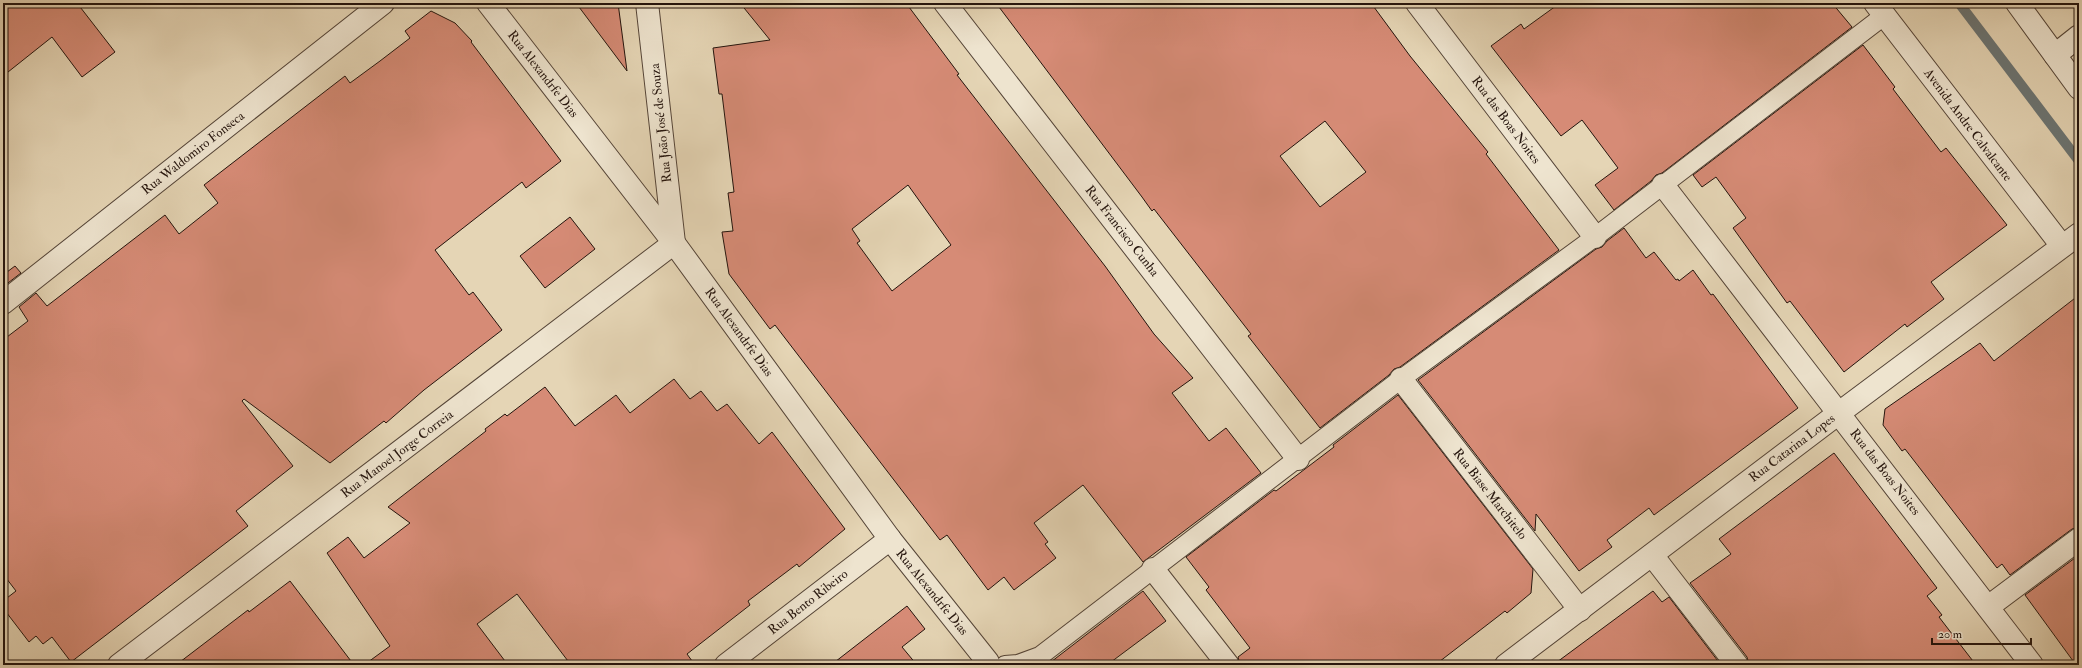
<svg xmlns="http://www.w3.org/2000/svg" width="2082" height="668" font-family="'IM FELL Double Pica',serif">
	<rect width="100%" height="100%" fill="#e5d5b5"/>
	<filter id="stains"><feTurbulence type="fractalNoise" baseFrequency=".005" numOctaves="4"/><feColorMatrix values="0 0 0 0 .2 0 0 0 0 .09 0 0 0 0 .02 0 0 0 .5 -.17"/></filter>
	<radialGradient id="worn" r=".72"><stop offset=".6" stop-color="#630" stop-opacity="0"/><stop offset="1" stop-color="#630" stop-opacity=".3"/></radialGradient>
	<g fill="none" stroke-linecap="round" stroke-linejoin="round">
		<path stroke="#6b7574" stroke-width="10" d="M1959,3L2079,161"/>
	</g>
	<g fill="#d68b76" stroke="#24140d" fill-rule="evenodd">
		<path d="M3,3H77L115,52L82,77L52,37L3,76Z"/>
		<path d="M576,3H618L627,71Z"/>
		<path d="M740,3H906L959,74L957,75L1105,266L1154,334L1193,378L1172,393L1209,441L1226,428L1261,473L1143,562L1083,485L1034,523L1048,542L1045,544L1056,558L1014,590L1004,577L988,590L947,535L940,540L775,325L770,329L729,274L722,232L733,231L728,193L734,192L722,94H719L713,48L770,40ZM908,185L951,245L892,291L857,243L860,241L852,229Z"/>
		<path d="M996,3H1371L1410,56L1488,152L1486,154L1559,250L1400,367L1394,369L1389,375L1320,428L1248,336L1251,334L1154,209L1152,211L1142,197ZM1325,121L1366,172L1320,207L1280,156Z"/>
		<path d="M1560,3H1832L1852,27L1662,173L1656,175L1651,181L1614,210L1595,185L1618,168L1582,120L1561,136L1491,46L1521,24L1524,29Z"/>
		<path d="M431,11L455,23L472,41L471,42L561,161L526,188L522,182L435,250L469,295L473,292L502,330L424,390L386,423L384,421L330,463L244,399L242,401L293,466L236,511L248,526L71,662L52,637L43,644L36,636L29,642L3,608V601L16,591L3,574V340L28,321L19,307L36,293L47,306L165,215L179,234L218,203L204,185L345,76L350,83L380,61L410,38L405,31Z"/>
		<path d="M1863,45L1895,87L1893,89L1941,152L1946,148L2007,225L1931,282L1944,299L1907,327L1905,324L1844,372L1790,301L1787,303L1733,228L1746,218L1716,177L1702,187L1693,175Z"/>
		<path d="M570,217L595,249L545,288L520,256Z"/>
		<path d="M1624,228L1646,258L1654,252L1676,280L1678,279L1679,281L1693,270L1711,295L1713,294L1798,408L1654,515L1649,508L1607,540L1612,547L1579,571L1536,514L1535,531L1418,380L1596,249L1602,247L1607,241Z"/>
		<path d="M15,266L21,273L4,286L3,275Z"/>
		<path d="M2079,295V527L2072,529L2010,575L2002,564L1997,568L1905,449L1902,451L1883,425L1885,409L1980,343L1994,361Z"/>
		<path d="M674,379L690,399L701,391L717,411L727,404L759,444L772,432L845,529L799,567L797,564L748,601L750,605L687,654L695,665H571L517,594L477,624L508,665H364L390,646L327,553L348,537L364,558L410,523L388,507L486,431L485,429L505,414L507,416L545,387L575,426L616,395L630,413Z"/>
		<path d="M1398,395L1533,569L1531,593L1507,613L1505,611L1435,665H1240L1238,657L1250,648L1206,590L1209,587L1186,557L1274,490L1276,491L1334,447L1333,445Z"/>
		<path d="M1834,453L1937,588L1927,596L1942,615L1939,617L1976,665H1749L1747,657L1690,583L1731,554L1719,539Z"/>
		<path d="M2079,555V665H2076L2025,595Z"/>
		<path d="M290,581L354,665H176L248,610L249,612Z"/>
		<path d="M1143,591L1166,621L1107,665H1047Z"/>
		<path d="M1653,591L1662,602L1669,597L1721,665H1553Z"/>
		<path d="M907,606L925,629L902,647L917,665H831Z"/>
	</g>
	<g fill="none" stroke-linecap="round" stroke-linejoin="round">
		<g stroke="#544437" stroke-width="20">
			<path id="service" d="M1005,665L1018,664L1040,656L1401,379L1595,237L1885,15"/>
		</g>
		<g stroke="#544437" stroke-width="24">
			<g id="minor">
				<path d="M488,3L674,243L890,539L988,662"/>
				<path d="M945,3L1298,459"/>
				<path d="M1417,3L1595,237"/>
				<path d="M1875,3L2062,246"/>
				<path d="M2017,3L2079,88"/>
				<path d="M2055,55L2079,36"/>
				<path d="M1663,185L2032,665"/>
				<path d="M3,303L383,3"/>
				<path d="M1401,379L1580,610"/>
				<path d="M1652,555L1737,665"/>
				<path d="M1153,569L1228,665"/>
				<path d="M1988,607L2079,539"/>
				<path d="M119,665L674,243L647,3"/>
				<path d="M726,665L890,539"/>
				<path d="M1506,665L1839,413L2079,234"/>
			</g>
		</g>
		<use href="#service" stroke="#eee4cf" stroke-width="18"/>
		<use href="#minor" stroke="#eee4cf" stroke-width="22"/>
	</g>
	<g text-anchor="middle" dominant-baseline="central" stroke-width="3" stroke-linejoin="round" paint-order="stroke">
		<g font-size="13" fill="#24140d" stroke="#eee4cf">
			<text transform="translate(543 74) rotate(52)">Rua Alexandrfe Dias</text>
			<text transform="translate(1506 120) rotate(53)">Rua das Boas Noites</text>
			<text transform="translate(661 123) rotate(-96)">Rua João José de Souza</text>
			<text transform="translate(1968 125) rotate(53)">Avenida Andre Calvalcante</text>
			<text transform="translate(193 153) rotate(-38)">Rua Waldomiro Fonseca</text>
			<text transform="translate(1122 231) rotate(52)">Rua Francisco Cunha</text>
			<text transform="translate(739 332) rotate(54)">Rua Alexandrfe Dias</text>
			<text transform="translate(1792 448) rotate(-37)">Rua Catarina Lopes</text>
			<text transform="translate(397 454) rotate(-37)">Rua Manoel Jorge Correia</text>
			<text transform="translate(1885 472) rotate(52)">Rua das Boas Noites</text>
			<text transform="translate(1490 494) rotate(52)">Rua Biase Marchitelo</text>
			<text transform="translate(932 592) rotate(51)">Rua Alexandrfe Dias</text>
			<text transform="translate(808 602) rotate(-38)">Rua Bento Ribeiro</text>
		</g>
	</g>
	<rect width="2082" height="668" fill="none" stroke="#e5d5b5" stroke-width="16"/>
	<rect x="4" y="4" width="2074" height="660" fill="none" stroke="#24140d" stroke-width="2"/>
	<rect x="8" y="8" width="2066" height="652" fill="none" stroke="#24140d"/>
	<path d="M1932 638v6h99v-6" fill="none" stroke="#24140d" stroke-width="2"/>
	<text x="1938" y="638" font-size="12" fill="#24140d" stroke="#eee4cf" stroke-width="3" paint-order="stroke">20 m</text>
	<rect width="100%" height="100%" filter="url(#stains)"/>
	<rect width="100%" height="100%" fill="url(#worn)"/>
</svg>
